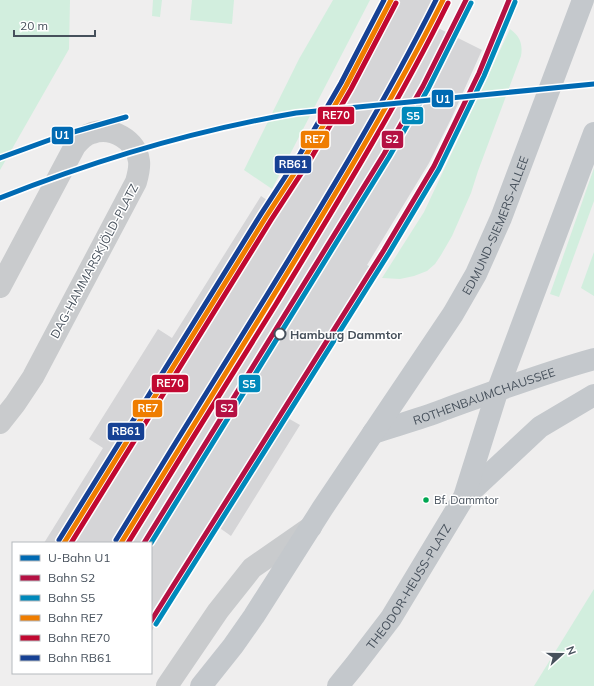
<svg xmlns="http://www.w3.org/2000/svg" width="594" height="686" font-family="Mulish,sans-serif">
	<rect width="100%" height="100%" fill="#efeeee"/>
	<g fill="#d2eede">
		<path d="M0,0H70L69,49L0,170Z"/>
		<path d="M153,0H162L160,17L152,16Z"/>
		<path d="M192,0H234L232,24L190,20Z"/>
		<path d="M333,0H370L272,189L244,170L299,59Z"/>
		<path d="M510,29C520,36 523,44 521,56L478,171L471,193L452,236L441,255L435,264L427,271L414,276L400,279L382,278L424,212Z"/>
		<path d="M594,168V201L559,297L550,294Z"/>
		<path d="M594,252V296L581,288Z"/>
		<path d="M594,589V686H534Z"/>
	</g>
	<path fill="#d5d5d7" d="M397,0H436L426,22L482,50L452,117L429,163L367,265L377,270L286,417L300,425L231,536L217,526L151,632V543H44L103,448L89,439L158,329L172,338L261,196L279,208L325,135L351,89Z"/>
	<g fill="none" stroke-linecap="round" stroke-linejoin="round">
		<g stroke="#c9cbcd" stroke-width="22">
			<path d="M0,287L75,146C80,140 85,135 92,133C112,126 136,140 139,161C140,168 138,175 136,182L33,377L15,404L0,423"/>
			<path d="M167,686L218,611L252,568L311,527"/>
		</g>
		<g stroke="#c4c8cc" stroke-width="22">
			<path id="s1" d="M373,433C397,425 420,419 443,410C493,392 543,373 594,359"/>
			<path d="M465,497L540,427L594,395"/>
			<path id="s2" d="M201,686L233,646L254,616L322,509L453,314L476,274L501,218L583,0"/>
			<path id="s3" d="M338,686L355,665L391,618L464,497L498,389L594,133"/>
		</g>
		<g stroke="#fff" stroke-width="8">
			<g id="rail-1">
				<path d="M144,543L384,154L423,86L466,0"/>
				<path d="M151,621L384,250L434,166L479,73L509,0"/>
			</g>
		</g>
		<g stroke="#fff" stroke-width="8">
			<g id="rail-2">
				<path d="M151,543L389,157L428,89L471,3"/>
				<path d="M156,624L389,253L439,169L484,76L515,2"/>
			</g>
		</g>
		<g stroke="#fff" stroke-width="8">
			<g id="rail-3">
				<path d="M64,543L266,217L305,157L346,86L391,0"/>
				<path d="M121,543C170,463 220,383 269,303C330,203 391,104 443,0"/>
			</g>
		</g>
		<g stroke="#fff" stroke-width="8">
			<g id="rail-4">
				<path d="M71,543L271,220L310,160L351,89L396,3"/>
				<path d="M128,543C177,463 226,384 276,304C336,205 397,106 448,3"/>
			</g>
		</g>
		<g stroke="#fff" stroke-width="8">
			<g id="rail-5">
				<path d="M59,540L261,214L300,154L341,83L384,0"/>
				<path d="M116,540C166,458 216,377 267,295C326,199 385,102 436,0"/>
			</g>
		</g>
		<use href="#rail-1" stroke="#b51143" stroke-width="5"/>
		<use href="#rail-2" stroke="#0089bb" stroke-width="5"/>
		<use href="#rail-3" stroke="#ef7d00" stroke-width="5"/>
		<use href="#rail-4" stroke="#c10831" stroke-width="5"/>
		<use href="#rail-5" stroke="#164194" stroke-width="5"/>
		<g stroke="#fff" stroke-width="8">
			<g id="metro-1">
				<path d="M0,158L63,135L126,117"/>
				<path d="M0,198C98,159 192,131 296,113L594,84"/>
			</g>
		</g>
		<use href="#metro-1" stroke="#006ab3" stroke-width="5"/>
	</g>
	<circle fill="#fff" stroke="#46505b" stroke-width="2" cx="280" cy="334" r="5.5"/>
	<circle fill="#00a651" stroke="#fff" stroke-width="1.5" cx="426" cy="500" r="3.5"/>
	<g text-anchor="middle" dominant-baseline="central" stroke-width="3" stroke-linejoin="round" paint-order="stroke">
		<g font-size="11" fill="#46505b" stroke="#fff" text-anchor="start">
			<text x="434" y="500">Bf. Dammtor</text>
		</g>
		<g font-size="12" fill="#46505b" stroke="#fff">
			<text stroke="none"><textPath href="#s2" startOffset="548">EDMUND-SIEMERS-ALLEE</textPath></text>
			<text transform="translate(94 261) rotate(-62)">DAG-HAMMARSKJÖLD-PLATZ</text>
			<text stroke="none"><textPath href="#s1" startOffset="117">ROTHENBAUMCHAUSSEE</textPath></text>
			<text stroke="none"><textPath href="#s3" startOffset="122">THEODOR-HEUSS-PLATZ</textPath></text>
		</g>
		<g font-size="12" font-weight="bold" fill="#46505b" stroke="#fff" text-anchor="start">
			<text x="290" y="334">Hamburg Dammtor</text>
		</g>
	</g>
	<g stroke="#fff" stroke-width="1.5">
		<rect x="431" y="89" width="23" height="19" rx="4" fill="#006ab3"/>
		<rect x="317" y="106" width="38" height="19" rx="4" fill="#c10831"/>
		<rect x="401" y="106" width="23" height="19" rx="4" fill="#0089bb"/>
		<rect x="51" y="126" width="23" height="19" rx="4" fill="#006ab3"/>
		<rect x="300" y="130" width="30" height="19" rx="4" fill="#ef7d00"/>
		<rect x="381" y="130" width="23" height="19" rx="4" fill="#b51143"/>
		<rect x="274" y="155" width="38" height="19" rx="4" fill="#164194"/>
		<rect x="151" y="374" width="38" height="19" rx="4" fill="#c10831"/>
		<rect x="238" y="374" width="23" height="19" rx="4" fill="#0089bb"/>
		<rect x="132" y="399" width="31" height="19" rx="4" fill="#ef7d00"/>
		<rect x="215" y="399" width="23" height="19" rx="4" fill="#b51143"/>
		<rect x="107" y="422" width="38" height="19" rx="4" fill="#164194"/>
	</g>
	<g font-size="11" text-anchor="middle" font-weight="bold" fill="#fff">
		<text x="443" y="103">U1</text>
		<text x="336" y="119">RE70</text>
		<text x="413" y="120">S5</text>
		<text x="62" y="139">U1</text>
		<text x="315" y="143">RE7</text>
		<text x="392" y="143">S2</text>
		<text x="293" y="168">RB61</text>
		<text x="170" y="387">RE70</text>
		<text x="249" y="388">S5</text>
		<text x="148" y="412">RE7</text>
		<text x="227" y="412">S2</text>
		<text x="126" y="435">RB61</text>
	</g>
	<rect x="12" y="542" width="140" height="132" fill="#ffffff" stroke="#b5b9bd"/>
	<rect x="20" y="555" width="20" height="6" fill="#006ab3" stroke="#b5b9bd"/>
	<text x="48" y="562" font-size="12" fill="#46505b">U-Bahn U1</text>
	<rect x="20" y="575" width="20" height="6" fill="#b51143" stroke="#b5b9bd"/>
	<text x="48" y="582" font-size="12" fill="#46505b">Bahn S2</text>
	<rect x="20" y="595" width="20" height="6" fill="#0089bb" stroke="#b5b9bd"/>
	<text x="48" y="602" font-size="12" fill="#46505b">Bahn S5</text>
	<rect x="20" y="615" width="20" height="6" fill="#ef7d00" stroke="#b5b9bd"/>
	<text x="48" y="622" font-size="12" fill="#46505b">Bahn RE7</text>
	<rect x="20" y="635" width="20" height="6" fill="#c10831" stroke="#b5b9bd"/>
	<text x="48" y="642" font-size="12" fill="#46505b">Bahn RE70</text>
	<rect x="20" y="655" width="20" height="6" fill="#164194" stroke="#b5b9bd"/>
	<text x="48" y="662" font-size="12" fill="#46505b">Bahn RB61</text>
	<g transform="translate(562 654) rotate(69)" stroke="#ffffff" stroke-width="3" paint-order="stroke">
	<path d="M0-3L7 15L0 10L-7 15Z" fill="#46505b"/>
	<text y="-6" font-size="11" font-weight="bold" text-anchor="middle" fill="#46505b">N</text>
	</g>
	<path d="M14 30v6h81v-6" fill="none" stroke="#46505b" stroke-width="2"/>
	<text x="20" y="30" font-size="12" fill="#46505b" stroke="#ffffff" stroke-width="3" paint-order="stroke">20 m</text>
</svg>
